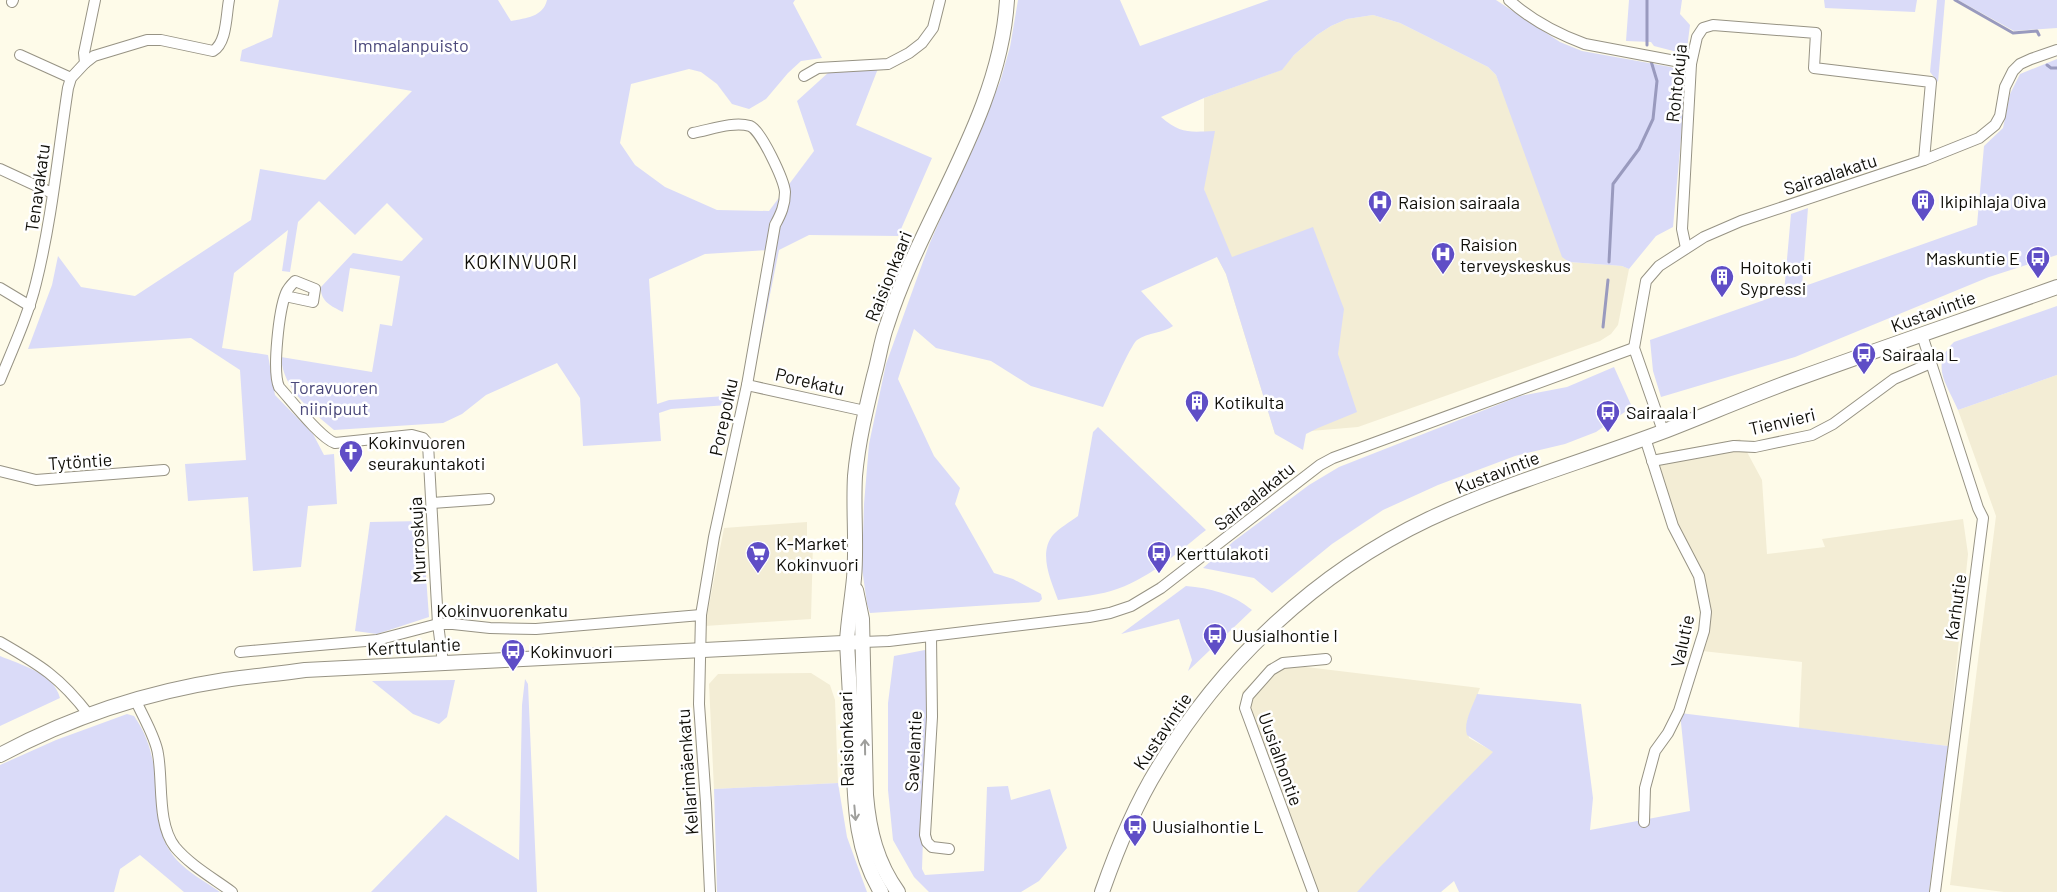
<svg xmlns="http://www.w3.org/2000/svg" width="2057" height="892" font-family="Barlow,sans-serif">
	<rect width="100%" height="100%" fill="#fefbe9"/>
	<g fill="#f3edd5">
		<path d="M1373,15L1400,23L1488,67L1496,75L1569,262L1622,266L1629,269L1618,325L1611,334L1600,341L1358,427L1275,434L1226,274L1217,257L1204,189V98L1281,70L1294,55L1317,35L1331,26L1347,19Z"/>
		<path d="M2057,375V892H2004L1950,885L1996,516L1958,410Z"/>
		<path d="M1740,439L1762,480L1767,554L1825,547L1822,539L1963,519L1968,554L1948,746L1799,728L1802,662L1702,651L1707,642L1710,609L1688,558L1655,454Z"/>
		<path d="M807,522V542L813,543L811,619L705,626L724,528Z"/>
		<path d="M1273,663L1480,688L1467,721L1469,738L1494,752L1441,892H1317L1242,692Z"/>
		<path d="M811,673L830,685L835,700L838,783L714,789L709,684L718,674Z"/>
	</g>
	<g fill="#dadbf8">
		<path d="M279,0H498L511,21C526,18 543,17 547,0H795L793,3L822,58L801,61L788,73L766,99L749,109L732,104L717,84L701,72L689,69L631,84L620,143L635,165L665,187L717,210L769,211L814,151L797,101L829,72L879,66L856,125L932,158L898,236L809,235L779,250L756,364L747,357L768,250L705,254L649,279L657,404L669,400L739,395L728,405L671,409L659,413L661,441L583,446L580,398L557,363L486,395L462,414L443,423L334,430C311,410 283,390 281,357L372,372L380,324L392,326L400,276L350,268L343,312C331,306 320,301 321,287L353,253L402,261L423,239L387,203L355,235L319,201L298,222L290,272L282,271L288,230L234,273L222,348L268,355L275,395L313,434L324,455L334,454L337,504L308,506L301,567L253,571L248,497L188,501L185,464L246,460L240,370L191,338L28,349L52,285L58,256L81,287L135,296L251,220L260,169L325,180L412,91L240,61L242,50L272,37Z"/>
		<path d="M1018,0H1120L1140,46L1269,0H1496L1560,42L1582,51L1671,67C1678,71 1683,75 1686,83L1673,227L1656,236L1629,269L1622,266L1569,262L1562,257L1496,75L1488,67L1400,23L1373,15L1347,19L1331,26L1317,35L1294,55L1282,70L1204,98L1161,117C1181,134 1189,132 1215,131L1204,189L1232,257L1313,227L1344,309L1338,354L1357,412L1318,428L1306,434L1303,450L1275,434L1226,274L1217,257L1141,291L1173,326C1164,333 1148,332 1137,340C1130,346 1109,395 1103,407L1031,386L991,361L936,348L914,329L898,379L934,456L960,488L955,504L994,573L1013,579L1041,594L1042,599L1039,602L870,613L867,604L862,568L864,504L869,444L886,364L929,245L1000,82L1010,47Z"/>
		<path d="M1629,0H1682L1680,14L1690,25L1687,49L1681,53L1654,46L1651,42L1626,41Z"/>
		<path d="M1824,0H1917L1915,12L1825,8Z"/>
		<path d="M1937,0H1945L1938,82L1930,72Z"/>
		<path d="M1958,0H2057V28L2014,31Z"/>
		<path d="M2057,59V255L1989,277L1795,357L1661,397L1653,371L1650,340L1784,293L1791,214L1808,208L1802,287L1977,225L1984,146L2003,128L2010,94L2020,74Z"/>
		<path d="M2057,306V375L1958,410C1946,382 1930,366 1954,342Z"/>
		<path d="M1614,367L1632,407L1596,432L1565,444L1515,456L1438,485L1383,510L1332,544L1272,593L1254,578L1203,568L1234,541L1309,485L1339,467L1520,396L1567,387Z"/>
		<path d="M1098,427L1206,530C1177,553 1148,580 1111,591C1094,596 1076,597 1058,600C1051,581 1038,553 1053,535C1059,528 1070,522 1078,516L1093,432Z"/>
		<path d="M422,521L429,617L377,634L355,631L370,522Z"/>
		<path d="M1186,586C1210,588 1233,594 1252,610L1188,671L1192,660L1179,619L1121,634Z"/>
		<path d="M925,650L929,656L922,869L925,875L984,871L987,787L1008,786L1011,800L1050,789L1067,848L1039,881L1021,892H929L914,877L893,840L888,790V703L894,656Z"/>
		<path d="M0,656C21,665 54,673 60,698L0,726Z"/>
		<path d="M525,679L528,684L537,892H371L446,815L519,860L522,705Z"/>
		<path d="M455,680L447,717L439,724L413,714L372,681Z"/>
		<path d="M1477,694L1581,704L1593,798L1590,830L1690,811L1680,713L1948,746L1929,892H1459L1454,881L1441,892H1357L1377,870L1493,752L1467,735C1463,722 1473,706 1477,694Z"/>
		<path d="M127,714L134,716C152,741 155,769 158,799C159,818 159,835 170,851C181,869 203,880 220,892H184L140,855L120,869L114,892H0V765L56,740Z"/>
		<path d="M838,783L847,837L867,892H717L714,789Z"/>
	</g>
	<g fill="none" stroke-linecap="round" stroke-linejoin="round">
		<g stroke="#999abe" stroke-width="3">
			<path d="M1955,0L2013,33L2037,31L2039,35"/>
			<path d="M1647,45V0"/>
			<path d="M2047,65L2051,68H2057"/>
			<path d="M1609,262L1613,184L1639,149L1653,119L1657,81L1651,61"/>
			<path d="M1603,327L1608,280"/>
		</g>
		<g stroke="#979384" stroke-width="12">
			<g id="minor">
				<path d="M1509,0C1530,19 1558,34 1585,44L1691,64"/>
				<path d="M12,2L13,0"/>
				<path d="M20,55L71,78"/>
				<path d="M85,63L94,56L147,40H161L213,51C227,43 226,15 229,0"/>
				<path d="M804,76L818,68L888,64L909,53L922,43L933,28L940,0"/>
				<path d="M693,133C710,130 733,121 750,126C761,130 784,180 785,192C785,205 781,214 775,225L747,385L714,537L701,615"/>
				<path d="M0,169L52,193"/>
				<path d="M1686,248L1682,229L1691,64L1697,37L1703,28L1713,25L1816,33L1814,68L1931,82L1924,160"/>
				<path d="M0,288L30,306"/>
				<path d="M285,296L313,302L315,289L295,281C291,285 288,288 286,293C279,310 272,371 279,387C291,400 320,438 335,443L412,435L423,438L428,444L438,624L443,663"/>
				<path d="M1922,335L1978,508L1983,518L1935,892"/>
				<path d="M0,380C13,348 28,316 36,283C52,219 58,153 68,88L71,78L85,63L84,53L95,0"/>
				<path d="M747,385L865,411"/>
				<path d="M1663,431L1634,348L1646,281L1659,266L1704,237L1741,221L1924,160L1979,138L1995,125L2000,116L2005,87L2013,71L2020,64L2031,59L2057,50"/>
				<path d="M1652,461L1734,446L1755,447L1812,435L1833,424L1894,379L1931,363"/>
				<path d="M0,471L36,480L164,470"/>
				<path d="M432,503L489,499"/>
				<path d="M931,636L932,717L925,835L927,842L932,847L949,849"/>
				<path d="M0,642C40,665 60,677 89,715"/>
				<path d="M863,642L889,641L1089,617L1110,613L1131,606L1161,588L1320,465L1333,458L1634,348"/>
				<path d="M240,652L377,640L438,624H453L490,628L536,629L701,615L699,704L706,803L710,892"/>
				<path d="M136,701C143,717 156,738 158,754C163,782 157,824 175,847C190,865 213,878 232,892"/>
				<path d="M1644,822L1645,788L1655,751L1668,733L1679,711L1704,631L1706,612L1699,576L1673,526L1645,438"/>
				<path d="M1313,892L1245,708L1248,696L1271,670L1283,663L1326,659"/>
			</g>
		</g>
		<g stroke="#979384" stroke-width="16">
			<g id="major">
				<path d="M856,590L862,619L866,795C869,831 877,863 898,892"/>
				<path d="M0,755C69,718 147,692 225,680C251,676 278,674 305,670L863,642"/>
				<path d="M881,892C854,848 855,800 853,750C851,714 849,678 847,642C848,621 852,600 854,578C857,545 853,510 855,476C858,442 866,409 874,376C879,359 881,341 887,325C921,217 1000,116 1007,0"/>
				<path d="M1102,892C1117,849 1134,807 1158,768C1221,662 1317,572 1429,519C1504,484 1585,461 1662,432C1706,415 1750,396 1794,380C1882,348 1970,318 2057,287"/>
			</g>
		</g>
		<use href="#minor" stroke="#fff" stroke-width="10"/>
		<use href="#major" stroke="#fff" stroke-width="14"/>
	</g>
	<defs><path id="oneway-shaft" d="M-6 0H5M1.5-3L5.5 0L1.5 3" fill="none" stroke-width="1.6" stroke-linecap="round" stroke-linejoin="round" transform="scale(1.25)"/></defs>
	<g stroke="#9f9f9c">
		<use href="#oneway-shaft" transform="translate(865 747) rotate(-91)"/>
		<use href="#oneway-shaft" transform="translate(855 813) rotate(85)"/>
	</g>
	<defs>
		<g id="building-pin" transform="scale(1.25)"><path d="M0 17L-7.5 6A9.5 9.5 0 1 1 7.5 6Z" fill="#5f4ec6" stroke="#fff"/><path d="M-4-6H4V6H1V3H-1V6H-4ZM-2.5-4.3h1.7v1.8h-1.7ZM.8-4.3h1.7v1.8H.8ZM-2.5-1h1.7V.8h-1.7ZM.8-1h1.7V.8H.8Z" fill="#fff"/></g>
		<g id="hospital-pin" transform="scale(1.25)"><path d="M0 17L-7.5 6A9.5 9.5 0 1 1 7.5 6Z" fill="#5f4ec6" stroke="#fff"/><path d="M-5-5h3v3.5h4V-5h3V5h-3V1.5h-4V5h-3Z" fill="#fff"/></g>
		<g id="bus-pin" transform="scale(1.25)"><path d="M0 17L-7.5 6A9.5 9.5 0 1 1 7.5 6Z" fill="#5f4ec6" stroke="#fff"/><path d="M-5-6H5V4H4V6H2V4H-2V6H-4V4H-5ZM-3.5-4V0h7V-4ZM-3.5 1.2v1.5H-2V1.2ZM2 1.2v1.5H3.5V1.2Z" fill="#fff"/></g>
		<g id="church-pin" transform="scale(1.25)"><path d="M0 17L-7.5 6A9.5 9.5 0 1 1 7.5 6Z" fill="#5f4ec6" stroke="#fff"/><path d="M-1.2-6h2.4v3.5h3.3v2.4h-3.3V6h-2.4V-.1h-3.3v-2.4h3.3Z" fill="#fff"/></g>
		<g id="supermarket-pin" transform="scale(1.25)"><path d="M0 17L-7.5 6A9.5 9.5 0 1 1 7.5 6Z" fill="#5f4ec6" stroke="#fff"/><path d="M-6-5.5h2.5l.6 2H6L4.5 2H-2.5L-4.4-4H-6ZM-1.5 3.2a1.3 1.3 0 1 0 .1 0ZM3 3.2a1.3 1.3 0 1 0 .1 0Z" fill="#fff"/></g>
	</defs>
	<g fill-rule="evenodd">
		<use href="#building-pin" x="1923" y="201"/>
		<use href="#hospital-pin" x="1380" y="202"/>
		<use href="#hospital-pin" x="1443" y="254"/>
		<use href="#bus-pin" x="2038" y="258"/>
		<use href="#building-pin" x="1722" y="277"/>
		<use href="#bus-pin" x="1864" y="354"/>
		<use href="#building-pin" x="1197" y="402"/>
		<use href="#bus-pin" x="1608" y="412"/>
		<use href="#church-pin" x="351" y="452"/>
		<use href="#supermarket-pin" x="758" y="553"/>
		<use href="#bus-pin" x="1159" y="553"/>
		<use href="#bus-pin" x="1215" y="635"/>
		<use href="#bus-pin" x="513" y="651"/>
		<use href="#bus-pin" x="1135" y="826"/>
	</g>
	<g text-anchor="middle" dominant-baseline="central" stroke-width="5" stroke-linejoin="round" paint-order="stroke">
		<g font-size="18" fill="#4b497b" stroke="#fff">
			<text x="411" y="45">Immalanpuisto</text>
			<text x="334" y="387">Toravuoren<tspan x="334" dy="21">niinipuut</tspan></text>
		</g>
		<g font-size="18" fill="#0f0e08" stroke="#fff">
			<text transform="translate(1676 83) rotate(-84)">Rohtokuja</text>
			<text transform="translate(1830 174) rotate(-18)">Sairaalakatu</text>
			<text transform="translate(37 188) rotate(-82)">Tenavakatu</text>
			<text transform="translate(888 276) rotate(-68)">Raisionkaari</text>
			<text transform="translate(1933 311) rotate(-20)">Kustavintie</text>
			<text transform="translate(810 381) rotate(13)">Porekatu</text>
			<text transform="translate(723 417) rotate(-78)">Porepolku</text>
			<text transform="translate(1782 421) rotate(-13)">Tienvieri</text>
			<text transform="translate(80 461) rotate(-4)">Tytöntie</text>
			<text transform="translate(1497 472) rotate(-21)">Kustavintie</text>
			<text transform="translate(1254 496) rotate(-39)">Sairaalakatu</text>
			<text transform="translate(417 540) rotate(-93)">Murroskuja</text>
			<text transform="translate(1955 607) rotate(-82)">Karhutie</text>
			<text x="502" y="610">Kokinvuorenkatu</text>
			<text transform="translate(1682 641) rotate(-78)">Valutie</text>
			<text transform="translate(414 646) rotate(-3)">Kerttulantie</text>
			<text transform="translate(1162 731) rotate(-56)">Kustavintie</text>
			<text transform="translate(846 739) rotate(-91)">Raisionkaari</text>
			<text transform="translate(913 751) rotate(-87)">Savelantie</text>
			<text transform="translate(1281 759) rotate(70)">Uusialhontie</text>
			<text transform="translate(687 772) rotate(-94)">Kellarimäenkatu</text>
		</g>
		<g font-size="18" fill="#0f0e08" stroke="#fff" text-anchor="start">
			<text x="1940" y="201">Ikipihlaja Oiva</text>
			<text x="1398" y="202">Raision sairaala</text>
			<text x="1460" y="244">Raision<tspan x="1460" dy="21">terveyskeskus</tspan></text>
			<text x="2020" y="258" text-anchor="end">Maskuntie E</text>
			<text x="1740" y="267">Hoitokoti<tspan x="1740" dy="21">Sypressi</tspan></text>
			<text x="1882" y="354">Sairaala L</text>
			<text x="1214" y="402">Kotikulta</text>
			<text x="1626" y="412">Sairaala I</text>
			<text x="368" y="442">Kokinvuoren<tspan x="368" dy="21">seurakuntakoti</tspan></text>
			<text x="776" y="543">K-Market<tspan x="776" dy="21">Kokinvuori</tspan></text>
			<text x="1176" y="553">Kerttulakoti</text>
			<text x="1232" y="635">Uusialhontie I</text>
			<text x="530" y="651">Kokinvuori</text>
			<text x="1152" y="826">Uusialhontie L</text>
		</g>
		<g font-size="19" letter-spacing="1" fill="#0f0e08" stroke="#fff">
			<text x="521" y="261">KOKINVUORI</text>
		</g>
	</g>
</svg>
